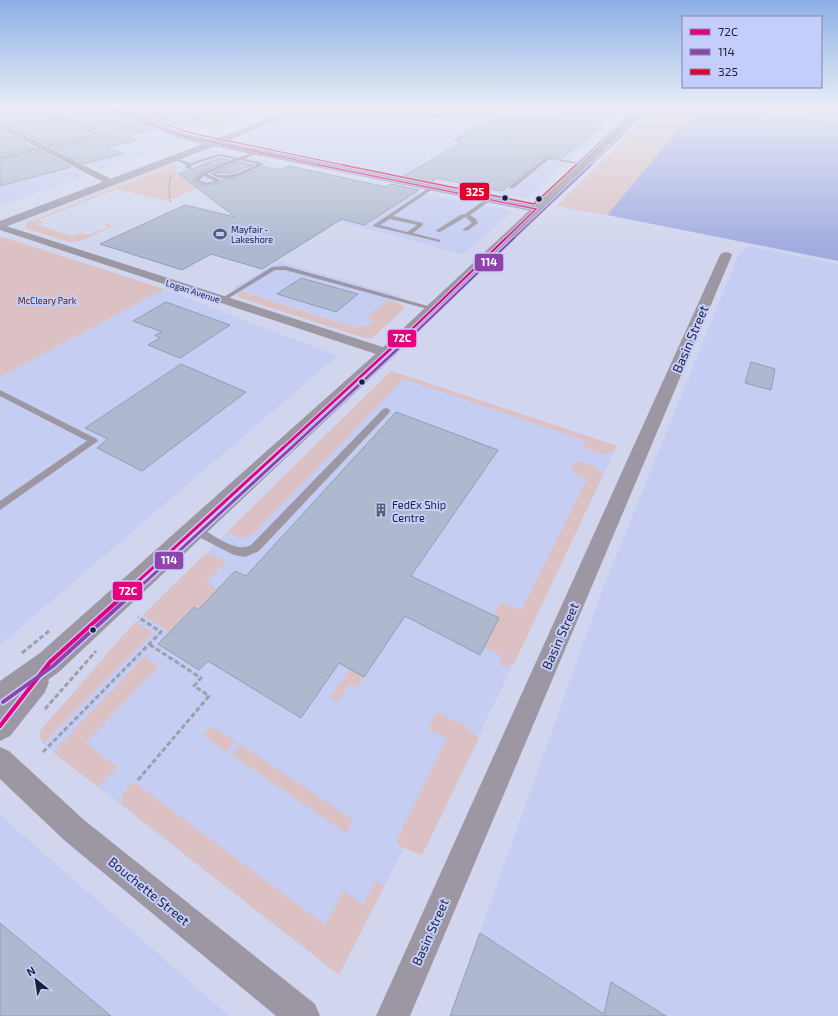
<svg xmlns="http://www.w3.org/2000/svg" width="838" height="1016" font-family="'Exo 2',sans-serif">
	<rect width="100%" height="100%" fill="#d1d6ee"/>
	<g fill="#c5cdf2">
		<path d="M319,107H629L529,197L522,198L234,141Z"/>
		<path d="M712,107H838V122Z"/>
		<path d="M114,114L179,140L101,169L32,135L70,123Z"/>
		<path d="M25,143L38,149L86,175L0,206V148Z"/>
		<path d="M211,150L508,210L511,212L463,254L191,184L175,172L177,166L175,164Z"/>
		<path d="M748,246L838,264V1016H450L602,591L738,256Z"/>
		<path d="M278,261L401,296L395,302L388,300L367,318L374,320L367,326L353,327L233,288Z"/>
		<path d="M164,289L337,356L0,645V377Z"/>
		<path d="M391,371L617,446L422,855L404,848L339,975L43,744L40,737V731L126,632Z"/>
		<path d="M0,815L229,1016H0Z"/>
	</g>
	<g fill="#dbc1c3">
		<path d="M265,107H271L205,132H203L209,129L219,121Z"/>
		<path d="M657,107H697L607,215L557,206Z"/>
		<path d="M176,162L27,221L24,222L171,163Z"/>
		<path d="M175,164L177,166L175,172L191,184L201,187L166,201L117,189L39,220L44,222L37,225L73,236L81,233L88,235L108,227L104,225L106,224L113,226L81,241L69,242L24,228L27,227L25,224L26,223Z"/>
		<path d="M0,237H3L164,289L0,377Z"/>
		<path d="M241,291L353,327L367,326L373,320L366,318L388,300L399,303L405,308L372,338H365L238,297V294Z"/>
		<path d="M391,371L617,446L614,452C604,456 596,452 585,448L583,446L586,441L404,379L254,533C245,539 236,540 228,531Z"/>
		<path d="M579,461L596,467L603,475L514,664L508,666L498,664L502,656L484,647L499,619L493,615L501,603L506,604L521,610L587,479L571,471L576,462Z"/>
		<path d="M205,554L214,556L225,561V563L206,582L218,589L198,610L193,607L170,632L143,615Z"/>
		<path d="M135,622L153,633L43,744L40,737V731Z"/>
		<path d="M144,657L158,666L86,743L117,767L98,787L53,752Z"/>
		<path d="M350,669L364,677L357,688L350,684L337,702L330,698Z"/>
		<path d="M437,712L463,725L479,738L422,855L404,848L396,842L447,739L429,729V727Z"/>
		<path d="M211,726L235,741L227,752L203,736Z"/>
		<path d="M240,744L353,820L346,833L232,755Z"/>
		<path d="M133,781L325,925L342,893L346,892L363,905L376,881L384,886L339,975L121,804L123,794Z"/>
	</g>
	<path fill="#a2abe0" d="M697,107H712L838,122V261L607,215Z"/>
	<g fill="#aeb8ce" stroke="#929db3">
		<path d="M0,107H34V108L91,135L47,145L0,122V119L6,118L0,115Z"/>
		<path d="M42,107H101V108L139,124L101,132Z"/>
		<path d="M124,107H196L146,118L121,109Z"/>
		<path d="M206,107H248V109L201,125L190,121L167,126L154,121L190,113L198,115L214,111L213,109Z"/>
		<path d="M561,107H619L593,127L599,128L562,158L545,156L502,191L437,178L430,183L402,177L462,142L454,140L486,121L492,122L505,115L561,119Z"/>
		<path d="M146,127L153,129L128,136L137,140L107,147L122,154L84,164L53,148Z"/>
		<path d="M0,130L34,148L0,155Z"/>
		<path d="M41,151L71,167L0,186V160Z"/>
		<path d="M220,158L229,160L200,172L192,182L206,186L222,182L223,180L239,178L263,167L281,170L289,166L386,187L391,184L419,190L364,225L342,219L262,269L211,254L182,270L100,244L185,205L235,217L179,174Z"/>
		<path d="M239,162L252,165L231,173H215L211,174Z"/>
		<path d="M301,278L319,283L358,294L336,312L277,294Z"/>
		<path d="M166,302L230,325L180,358L148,345L160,338L155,335L162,332L133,321Z"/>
		<path d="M751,362L775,369L771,390L745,383Z"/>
		<path d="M181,364L246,392L142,471L97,448L108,439L85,428Z"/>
		<path d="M396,412L498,450L411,576L499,618L480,655L405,616L364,677L339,663L301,718L208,661L199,670L158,644L194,607L198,610L235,571L246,576Z"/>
		<path d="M0,923L111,1016H0Z"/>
		<path d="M480,933L604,1014L611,982L666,1016H450Z"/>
	</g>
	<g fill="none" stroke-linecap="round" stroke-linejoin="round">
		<path stroke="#9f9eab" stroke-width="1" stroke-dasharray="1.5 1" stroke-linecap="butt" d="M207,129L221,120L264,107"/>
		<path stroke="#9f9eab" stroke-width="1.5" stroke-dasharray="2 1" stroke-linecap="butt" d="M170,202L169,185L171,172"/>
		<g stroke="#9f9eab" stroke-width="3" stroke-dasharray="5 2.5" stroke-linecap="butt">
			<path d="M22,653L49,631"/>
			<path d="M45,709L96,651"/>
			<path d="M43,752L161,632L138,617"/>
			<path d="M138,780L209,696L194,686L201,678L149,644"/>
		</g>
		<g fill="#9c97a3" fill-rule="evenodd">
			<path d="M35,107H39L101,134L149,123L151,124L0,159V157L96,135Z"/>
			<path d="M117,107H123L111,110L109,109Z"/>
			<path d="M201,107L213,110L198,114L190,111L142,122L140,121ZM201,109L206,110L198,112L195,110Z"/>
			<path d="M375,107L437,114L452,107H456L437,116Z"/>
			<path d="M781,107L811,110L809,111Z"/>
			<path d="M256,151L258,153L244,159L263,163V165C248,172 229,185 213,175L215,174C231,178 243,171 257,164L240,160L207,174L222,181L206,185L193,181L201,173L234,159L219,156L192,165L190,169L185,168L187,165L173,159L175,158L190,163L219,154L238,158ZM204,176L215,181L206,183L199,180Z"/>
			<path d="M546,157L585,164L583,165L549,159L514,188H510V186Z"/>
			<path d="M430,187L434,188L393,216L423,223V225L413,233L440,240V242L372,226ZM390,219L417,225L407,232L380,225Z"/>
			<path d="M486,199L491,200L470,215L476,219L478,223L467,231L462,230L472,223L466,217L440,232L435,231L460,215L465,214Z"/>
			<path d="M285,266L435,308L436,309L431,310L285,270H275L224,301L219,300L272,267Z"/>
			<path d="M0,390L97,439L98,441L0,510V501L87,441L0,396Z"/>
			<path d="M386,408L389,409L390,411L389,413L259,551L245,557L234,555L191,533L190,530L191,527L195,526C213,532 233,554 251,545L383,409Z"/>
		</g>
		<g fill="#9c97a3" fill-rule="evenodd">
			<path d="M0,123L115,181L117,183L112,186L109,185L0,128Z"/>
			<path d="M0,224L392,350L394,353L392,356L387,357L382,356L0,230Z"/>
			<path d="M726,252L730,253L732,255L410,1016H376L720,255L722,253Z"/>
			<path d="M0,747L9,751L84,820L315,1004L320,1016H276L64,840L0,779Z"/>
		</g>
		<path fill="#9c97a3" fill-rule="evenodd" d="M640,107H648L393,357L60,671L48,680L49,682L45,692L10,736L0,741V681L40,653L381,349Z"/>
		<path fill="#9b96a5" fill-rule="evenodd" d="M102,107H112L182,133L199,137L536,206L540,207L542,209L540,211L536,212L199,143L176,137Z"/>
		<path fill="#a09cae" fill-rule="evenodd" d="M299,107H309L218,145L0,229V221Z"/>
		<g stroke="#c5cefa" stroke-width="2">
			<path id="bus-1-far5" d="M106,107L179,135L324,166"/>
		</g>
		<g stroke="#c5cefa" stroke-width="3">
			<g id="bus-1-far4">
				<path d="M319,165L536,209"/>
				<path d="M505,239L536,209"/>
			</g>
		</g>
		<g stroke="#c5cefa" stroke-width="4">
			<path id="bus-1-far3" d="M409,332L506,238"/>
		</g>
		<g stroke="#c5cefa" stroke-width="5">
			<path id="bus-1-far2" d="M282,449L410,331"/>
		</g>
		<g stroke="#c5cefa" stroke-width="6">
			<path id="bus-1-far1" d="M121,597L283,448"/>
		</g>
		<g stroke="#c5cefa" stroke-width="7">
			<path id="bus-1" d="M0,726L50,662L123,596"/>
		</g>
		<g stroke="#c5cefa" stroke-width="2">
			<path id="bus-2-far5" d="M590,166L647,111"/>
		</g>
		<g stroke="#c5cefa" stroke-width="3">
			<path id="bus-2-far4" d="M513,239L591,165"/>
		</g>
		<g stroke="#c5cefa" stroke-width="4">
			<path id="bus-2-far3" d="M416,332L514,238"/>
		</g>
		<g stroke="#c5cefa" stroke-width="5">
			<path id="bus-2-far2" d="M290,449L417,331"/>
		</g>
		<g stroke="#c5cefa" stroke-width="6">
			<path id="bus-2-far1" d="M129,597L291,448"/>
		</g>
		<g stroke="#c5cefa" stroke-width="7">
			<path id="bus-2" d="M3,702L53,666L130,596"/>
		</g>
		<g stroke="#c5cefa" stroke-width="2">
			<g id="bus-3-far1">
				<path d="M119,107L181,130L200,135L348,166"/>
				<path d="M575,166L637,107"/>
			</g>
		</g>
		<g stroke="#c5cefa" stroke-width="3">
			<path id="bus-3" d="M343,165L534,204L576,165"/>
		</g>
		<use href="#bus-1-far5" stroke="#e5007d" stroke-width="1"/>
		<use href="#bus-1-far4" stroke="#e5007d" stroke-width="1.5"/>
		<use href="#bus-1-far3" stroke="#e5007d" stroke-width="2"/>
		<use href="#bus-1-far2" stroke="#e5007d" stroke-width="2.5"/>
		<use href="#bus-1-far1" stroke="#e5007d" stroke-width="3"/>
		<use href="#bus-1" stroke="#e5007d" stroke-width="4"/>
		<use href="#bus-2-far5" stroke="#8e44ad" stroke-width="1"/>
		<use href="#bus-2-far4" stroke="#8e44ad" stroke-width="1.5"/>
		<use href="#bus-2-far3" stroke="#8e44ad" stroke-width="2"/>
		<use href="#bus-2-far2" stroke="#8e44ad" stroke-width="2.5"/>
		<use href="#bus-2-far1" stroke="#8e44ad" stroke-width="3"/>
		<use href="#bus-2" stroke="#8e44ad" stroke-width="4"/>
		<use href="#bus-3-far1" stroke="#e4002b" stroke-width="1"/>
		<use href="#bus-3" stroke="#e4002b" stroke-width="1.5"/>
	</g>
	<linearGradient id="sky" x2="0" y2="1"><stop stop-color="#8cb0e5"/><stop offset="0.43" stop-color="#eaedf7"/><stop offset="1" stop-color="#eaedf7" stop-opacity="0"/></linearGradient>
	<rect width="838" height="249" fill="url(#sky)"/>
	<defs>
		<g id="stadium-bare" transform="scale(1.08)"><path d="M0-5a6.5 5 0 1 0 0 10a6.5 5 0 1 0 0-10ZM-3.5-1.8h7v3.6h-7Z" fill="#5b607a" stroke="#c5cefa" stroke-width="2.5" paint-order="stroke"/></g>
		<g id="building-bare" transform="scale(1.08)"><path d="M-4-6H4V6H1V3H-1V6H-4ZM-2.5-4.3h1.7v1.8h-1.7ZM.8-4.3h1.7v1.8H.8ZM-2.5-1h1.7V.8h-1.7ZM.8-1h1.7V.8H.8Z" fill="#5b607a" stroke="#c5cefa" stroke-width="2.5" paint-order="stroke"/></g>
	</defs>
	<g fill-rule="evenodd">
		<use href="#stadium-bare" x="220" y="234"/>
		<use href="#building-bare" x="381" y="510"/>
	</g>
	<g fill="#1c203b" stroke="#c5cefa" stroke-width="1.5">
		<circle cx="505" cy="198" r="3.5"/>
		<circle cx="539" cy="199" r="3.5"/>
		<circle cx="362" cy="382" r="3.5"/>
		<circle cx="93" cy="630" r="3.5"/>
	</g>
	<g text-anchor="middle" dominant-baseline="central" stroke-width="4" stroke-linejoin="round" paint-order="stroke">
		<g font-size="9" fill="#1c203b" stroke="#c5cefa" text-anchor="start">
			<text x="231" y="229">Mayfair -<tspan x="231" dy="10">Lakeshore</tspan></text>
		</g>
		<g font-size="9" fill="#1c203b" stroke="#c5cefa">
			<text transform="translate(193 291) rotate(18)">Logan Avenue</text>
		</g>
		<g font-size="9" fill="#571503" stroke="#c5cefa">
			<text x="47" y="300">McCleary Park</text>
		</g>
		<g font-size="11" fill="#1c203b" stroke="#c5cefa" text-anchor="start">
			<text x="392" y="504">FedEx Ship<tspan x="392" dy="13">Centre</tspan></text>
		</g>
		<g font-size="13" fill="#1c203b" stroke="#c5cefa">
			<text transform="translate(690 339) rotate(-67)">Basin Street</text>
			<text transform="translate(560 636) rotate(-66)">Basin Street</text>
			<text transform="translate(149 891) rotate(39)">Bouchette Street</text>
			<text transform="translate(430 932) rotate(-66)">Basin Street</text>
		</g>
	</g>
	<g stroke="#c5cefa" stroke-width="1.5">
		<rect x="459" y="182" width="31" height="19" rx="4" fill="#e4002b"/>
		<rect x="474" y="253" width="30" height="19" rx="4" fill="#8e44ad"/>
		<rect x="387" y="329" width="30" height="19" rx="4" fill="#e5007d"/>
		<rect x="154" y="551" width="30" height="19" rx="4" fill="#8e44ad"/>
		<rect x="112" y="581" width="31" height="20" rx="4" fill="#e5007d"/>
	</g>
	<g font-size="11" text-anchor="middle" font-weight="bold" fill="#fff">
		<text x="475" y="196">325</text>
		<text x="489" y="266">114</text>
		<text x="402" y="342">72C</text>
		<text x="169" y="564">114</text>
		<text x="128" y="595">72C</text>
	</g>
	<rect x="682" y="16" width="140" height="72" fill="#c5cefa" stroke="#8188ae"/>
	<rect x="690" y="29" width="20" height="6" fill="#e5007d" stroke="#8188ae"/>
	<text x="718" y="36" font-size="12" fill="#1c203b">72C</text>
	<rect x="690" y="49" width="20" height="6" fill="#8e44ad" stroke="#8188ae"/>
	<text x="718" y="56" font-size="12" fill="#1c203b">114</text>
	<rect x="690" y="69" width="20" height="6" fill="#e4002b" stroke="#8188ae"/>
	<text x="718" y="76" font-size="12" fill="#1c203b">325</text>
	<g transform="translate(36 980) rotate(330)" stroke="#c5cefa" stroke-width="3" paint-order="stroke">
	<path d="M0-3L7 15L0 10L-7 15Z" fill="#1c203b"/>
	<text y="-6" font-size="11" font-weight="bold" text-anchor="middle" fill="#1c203b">N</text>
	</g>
</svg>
